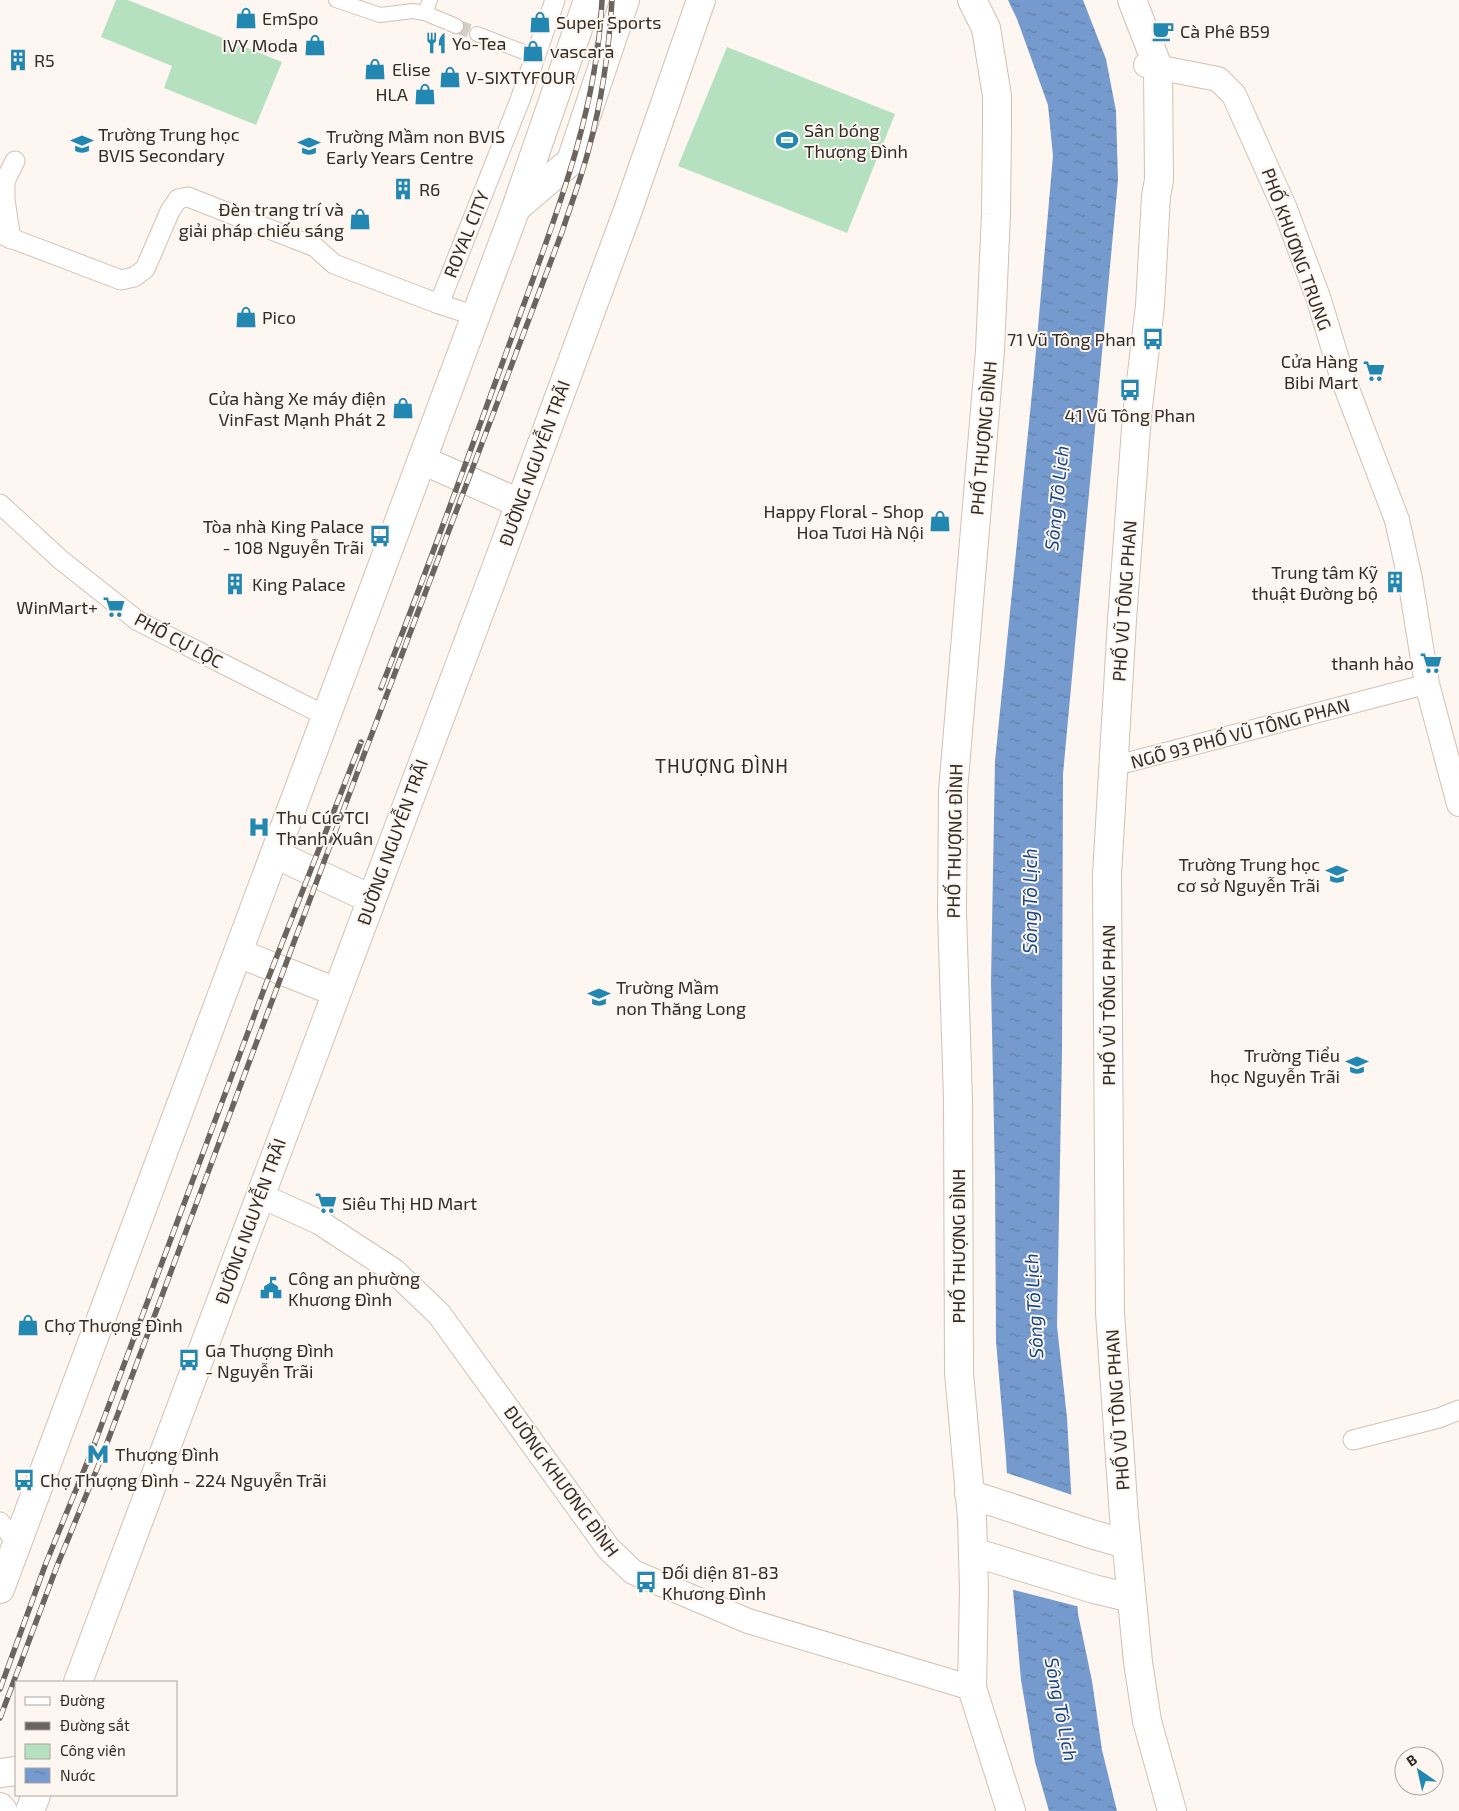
<svg xmlns="http://www.w3.org/2000/svg" width="1459" height="1811" font-family="'Exo 2',sans-serif">
	<defs>
		<pattern id="water-ripples" width="26" height="14" patternUnits="userSpaceOnUse" patternTransform="scale(1.25)"><rect width="26" height="14" fill="#759acd"/><path d="M2 4q2-2 4 0t4 0M15 11q2-2 4 0t4 0" fill="none" stroke="#617ea6"/></pattern>
	</defs>
	<rect width="100%" height="100%" fill="#fdf6f1"/>
	<g fill="#b6e1c0">
		<path d="M116,0H128L282,62L256,125L164,88L172,66L101,37Z"/>
		<path d="M727,47L895,114L847,233L678,166Z"/>
	</g>
	<path fill="url(#water-ripples)" d="M1008,0H1083L1106,59L1116,111L1118,180L1063,774L1062,1051L1057,1326L1067,1418L1078,1614L1092,1681L1102,1750L1117,1811H1049L1035,1762L1021,1680L1013,1590L1006,1458L996,1341L995,1176L991,982L995,761L1034,373L1053,156L1048,105L1017,19Z"/>
	<path fill="#fdf6f1" d="M1004,1472L1075,1496L1080,1607L1010,1589Z"/>
	<g fill="none" stroke-linecap="round" stroke-linejoin="round">
		<path stroke="#d4cdc8" stroke-width="14" stroke-dasharray="14 7" stroke-linecap="butt" d="M456,26L477,34"/>
		<g stroke="#d2c0b4" stroke-width="16">
			<g id="pedestrian">
				<path d="M336,0L380,15L413,11L425,13L456,26"/>
				<path d="M425,13L430,0"/>
				<path d="M477,34L534,56"/>
			</g>
		</g>
		<g stroke="#d2c0b4" stroke-width="21">
			<g id="minor">
				<path d="M0,234L121,280L134,277L145,269L170,211L178,199L188,197L315,247L334,264L439,304L476,316"/>
				<path d="M11,239L5,200V181L15,161"/>
				<path d="M439,304L520,100L555,0"/>
				<path d="M0,504L61,560L138,621L326,716"/>
				<path d="M1114,766L1427,684"/>
				<path d="M1353,1440L1439,1418L1459,1410"/>
				<path d="M0,1522L17,1543"/>
			</g>
		</g>
		<g stroke="#d2c0b4" stroke-width="26">
			<g id="tertiary">
				<path d="M1146,65L1218,79L1234,95L1285,209L1318,297L1342,376L1397,520L1410,579L1427,684L1459,804"/>
				<path d="M261,1193L266,1198L319,1222L394,1271L439,1314L608,1548L633,1572L748,1621L972,1688"/>
			</g>
		</g>
		<g stroke="#d2c0b4" stroke-width="30">
			<g id="secondary">
				<path d="M972,0L986,28L997,96V128L996,214L990,351L953,791L952,913L958,1099L959,1373L972,1518L974,1590L972,1688L1011,1811"/>
				<path d="M1132,0L1158,67L1159,180L1156,196L1150,306L1137,415L1122,620L1107,875L1110,1313L1124,1517L1138,1662L1147,1721L1172,1811"/>
				<path d="M969,1494L1091,1534L1126,1544"/>
				<path d="M973,1552L1094,1589L1131,1598"/>
			</g>
		</g>
		<g stroke="#d2c0b4" stroke-width="30">
			<g id="primary">
				<path d="M517,207L571,161L625,0"/>
				<path d="M422,460L519,503"/>
				<path d="M275,854L371,899"/>
				<path d="M238,953L336,992"/>
				<path d="M0,1589L516,208L588,0"/>
				<path d="M78,1682L495,571L628,210L701,0"/>
				<path d="M0,1773L16,1771"/>
				<path d="M0,1807L3,1811"/>
				<path d="M30,1811L36,1795"/>
			</g>
		</g>
		<use href="#pedestrian" stroke="#fff" stroke-width="14"/>
		<use href="#minor" stroke="#fff" stroke-width="19"/>
		<use href="#tertiary" stroke="#fff" stroke-width="24"/>
		<use href="#secondary" stroke="#fff" stroke-width="28"/>
		<use href="#primary" stroke="#fff" stroke-width="28"/>
		<g stroke="#6b645f" stroke-width="5.5">
			<g id="rail">
				<path d="M381,688C427,571 470,452 513,334C552,226 597,116 602,0"/>
				<path d="M0,1689L46,1563L91,1453L266,984L361,742"/>
				<path d="M0,1718L57,1566L101,1459L365,752L562,232C571,204 582,176 589,148C602,100 609,49 612,0"/>
			</g>
		</g>
		<use href="#rail" stroke="#fdf6f1" stroke-width="4" stroke-dasharray="11" stroke-linecap="butt"/>
	</g>
	<defs>
		<g id="shop-bare" transform="scale(1.725)"><path d="M-5-2.5h2.3a2.7 3.5 0 0 1 5.4 0H5L5.5 6h-11ZM-1.5-2.5h3a1.5 2.3 0 0 0-3 0Z" fill="#2288b1" stroke="#fdf6f1" stroke-width="2.5" paint-order="stroke"/></g>
		<g id="cafe-bare" transform="scale(1.725)"><path d="M-5.5-4.5H6V0H3Q3 3.5 0 3.5H-2.5Q-5.5 3.5-5.5 0ZM3-3.2v2h1.7v-2ZM-6 4.5H4V6H-6Z" fill="#2288b1" stroke="#fdf6f1" stroke-width="2.5" paint-order="stroke"/></g>
		<g id="restaurant-bare" transform="scale(1.725)"><path d="M-5-6h1v4h1v-4h1v4h1v-4h1v5L-1.5 .5V6h-2V.5L-5-1ZM5-6V6H3V1.5H1.5Q1.5-4 5-6Z" fill="#2288b1" stroke="#fdf6f1" stroke-width="2.5" paint-order="stroke"/></g>
		<g id="building-bare" transform="scale(1.725)"><path d="M-4-6H4V6H1V3H-1V6H-4ZM-2.5-4.3h1.7v1.8h-1.7ZM.8-4.3h1.7v1.8H.8ZM-2.5-1h1.7V.8h-1.7ZM.8-1h1.7V.8H.8Z" fill="#2288b1" stroke="#fdf6f1" stroke-width="2.5" paint-order="stroke"/></g>
		<g id="stadium-bare" transform="scale(1.725)"><path d="M0-5a6.5 5 0 1 0 0 10a6.5 5 0 1 0 0-10ZM-3.5-1.8h7v3.6h-7Z" fill="#2288b1" stroke="#fdf6f1" stroke-width="2.5" paint-order="stroke"/></g>
		<g id="school-bare" transform="scale(1.725)"><path d="M0-5L7-2L0 1L-7-2ZM-4 1L0 2.5L4 1V4Q0 6-4 4Z" fill="#2288b1" stroke="#fdf6f1" stroke-width="2.5" paint-order="stroke"/></g>
		<g id="bus-bare" transform="scale(1.725)"><path d="M-5-6H5V4H4V6H2V4H-2V6H-4V4H-5ZM-3.5-4V0h7V-4ZM-3.5 1.2v1.5H-2V1.2ZM2 1.2v1.5H3.5V1.2Z" fill="#2288b1" stroke="#fdf6f1" stroke-width="2.5" paint-order="stroke"/></g>
		<g id="supermarket-bare" transform="scale(1.725)"><path d="M-6-5.5h2.5l.6 2H6L4.5 2H-2.5L-4.4-4H-6ZM-1.5 3.2a1.3 1.3 0 1 0 .1 0ZM3 3.2a1.3 1.3 0 1 0 .1 0Z" fill="#2288b1" stroke="#fdf6f1" stroke-width="2.5" paint-order="stroke"/></g>
		<g id="hospital-bare" transform="scale(1.725)"><path d="M-5-5h3v3.5h4V-5h3V5h-3V1.5h-4V5h-3Z" fill="#2288b1" stroke="#fdf6f1" stroke-width="2.5" paint-order="stroke"/></g>
		<g id="civic-bare" transform="scale(1.725)"><path d="M-.6-6.5H3V-4.5H.6V-3L4-1V1h2V6H-6V1h2V-1L-.6-3ZM-1.2 2.5V6h2.4V2.5Z" fill="#2288b1" stroke="#fdf6f1" stroke-width="2.5" paint-order="stroke"/></g>
		<g id="metro-bare" transform="scale(1.725)"><path d="M-5.5 5V-5H-3L0 0L3-5H5.5V5H3V-.5L0 4L-3-.5V5Z" fill="#2288b1" stroke="#fdf6f1" stroke-width="2.5" paint-order="stroke"/></g>
	</defs>
	<g fill-rule="evenodd">
		<use href="#shop-bare" x="246" y="18"/>
		<use href="#shop-bare" x="540" y="22"/>
		<use href="#cafe-bare" x="1163" y="31"/>
		<use href="#restaurant-bare" x="436" y="43"/>
		<use href="#shop-bare" x="315" y="45"/>
		<use href="#shop-bare" x="533" y="51"/>
		<use href="#building-bare" x="18" y="60"/>
		<use href="#shop-bare" x="375" y="69"/>
		<use href="#shop-bare" x="450" y="77"/>
		<use href="#shop-bare" x="425" y="94"/>
		<use href="#stadium-bare" x="787" y="140"/>
		<use href="#school-bare" x="82" y="144"/>
		<use href="#school-bare" x="309" y="146"/>
		<use href="#building-bare" x="403" y="189"/>
		<use href="#shop-bare" x="360" y="219"/>
		<use href="#shop-bare" x="246" y="317"/>
		<use href="#bus-bare" x="1153" y="339"/>
		<use href="#supermarket-bare" x="1374" y="371"/>
		<use href="#bus-bare" x="1130" y="390"/>
		<use href="#shop-bare" x="403" y="408"/>
		<use href="#shop-bare" x="940" y="521"/>
		<use href="#bus-bare" x="380" y="536"/>
		<use href="#building-bare" x="1395" y="582"/>
		<use href="#building-bare" x="235" y="584"/>
		<use href="#supermarket-bare" x="114" y="607"/>
		<use href="#supermarket-bare" x="1431" y="663"/>
		<use href="#hospital-bare" x="259" y="827"/>
		<use href="#school-bare" x="1337" y="874"/>
		<use href="#school-bare" x="599" y="997"/>
		<use href="#school-bare" x="1357" y="1065"/>
		<use href="#supermarket-bare" x="326" y="1203"/>
		<use href="#civic-bare" x="271" y="1288"/>
		<use href="#shop-bare" x="28" y="1325"/>
		<use href="#bus-bare" x="189" y="1360"/>
		<use href="#metro-bare" x="98" y="1454"/>
		<use href="#bus-bare" x="24" y="1480"/>
		<use href="#bus-bare" x="646" y="1582"/>
	</g>
	<g text-anchor="middle" dominant-baseline="central" stroke-width="4" stroke-linejoin="round" paint-order="stroke">
		<g font-size="18" fill="#322b26" stroke="#fdf6f1" text-anchor="start">
			<text x="262" y="18">EmSpo</text>
			<text x="556" y="22">Super Sports</text>
			<text x="1180" y="31">Cà Phê B59</text>
			<text x="452" y="43">Yo-Tea</text>
			<text x="298" y="45" text-anchor="end">IVY Moda</text>
			<text x="550" y="51">vascara</text>
			<text x="34" y="60">R5</text>
			<text x="392" y="69">Elise</text>
			<text x="466" y="77">V-SIXTYFOUR</text>
			<text x="408" y="94" text-anchor="end">HLA</text>
			<text x="804" y="130">Sân bóng<tspan x="804" dy="21">Thượng Đình</tspan></text>
			<text x="98" y="134">Trường Trung học<tspan x="98" dy="21">BVIS Secondary</tspan></text>
			<text x="326" y="136">Trường Mầm non BVIS<tspan x="326" dy="21">Early Years Centre</tspan></text>
			<text x="419" y="189">R6</text>
			<text x="344" y="209" text-anchor="end">Đèn trang trí và<tspan x="344" dy="21">giải pháp chiếu sáng</tspan></text>
			<text x="262" y="317">Pico</text>
			<text x="1136" y="339" text-anchor="end">71 Vũ Tông Phan</text>
			<text x="1358" y="361" text-anchor="end">Cửa Hàng<tspan x="1358" dy="21">Bibi Mart</tspan></text>
			<text x="386" y="398" text-anchor="end">Cửa hàng Xe máy điện<tspan x="386" dy="21">VinFast Mạnh Phát 2</tspan></text>
			<text x="1130" y="415" text-anchor="middle">41 Vũ Tông Phan</text>
			<text x="924" y="511" text-anchor="end">Happy Floral - Shop<tspan x="924" dy="21">Hoa Tươi Hà Nội</tspan></text>
			<text x="364" y="526" text-anchor="end">Tòa nhà King Palace<tspan x="364" dy="21">- 108 Nguyễn Trãi</tspan></text>
			<text x="1378" y="572" text-anchor="end">Trung tâm Kỹ<tspan x="1378" dy="21">thuật Đường bộ</tspan></text>
			<text x="252" y="584">King Palace</text>
			<text x="98" y="607" text-anchor="end">WinMart+</text>
			<text x="1414" y="663" text-anchor="end">thanh hảo</text>
			<text x="276" y="817">Thu Cúc TCI<tspan x="276" dy="21">Thanh Xuân</tspan></text>
			<text x="1320" y="864" text-anchor="end">Trường Trung học<tspan x="1320" dy="21">cơ sở Nguyễn Trãi</tspan></text>
			<text x="616" y="987">Trường Mầm<tspan x="616" dy="21">non Thăng Long</tspan></text>
			<text x="1340" y="1055" text-anchor="end">Trường Tiểu<tspan x="1340" dy="21">học Nguyễn Trãi</tspan></text>
			<text x="342" y="1203">Siêu Thị HD Mart</text>
			<text x="288" y="1278">Công an phường<tspan x="288" dy="21">Khương Đình</tspan></text>
			<text x="44" y="1325">Chợ Thượng Đình</text>
			<text x="205" y="1350">Ga Thượng Đình<tspan x="205" dy="21">- Nguyễn Trãi</tspan></text>
			<text x="115" y="1454">Thượng Đình</text>
			<text x="40" y="1480">Chợ Thượng Đình - 224 Nguyễn Trãi</text>
			<text x="662" y="1572">Đối diện 81-83<tspan x="662" dy="21">Khương Đình</tspan></text>
		</g>
		<g font-size="18" fill="#322b26" stroke="#fdf6f1">
			<text transform="translate(466 234) rotate(-68)">ROYAL CITY</text>
			<text transform="translate(1297 249) rotate(70)">PHỐ KHƯƠNG TRUNG</text>
			<text transform="translate(983 438) rotate(-85)">PHỐ THƯỢNG ĐÌNH</text>
			<text transform="translate(534 463) rotate(-70)">ĐƯỜNG NGUYỄN TRÃI</text>
			<text transform="translate(1124 601) rotate(-86)">PHỐ VŨ TÔNG PHAN</text>
			<text transform="translate(179 640) rotate(28)">PHỐ CỰ LỘC</text>
			<text transform="translate(1240 733) rotate(-15)">NGÕ 93 PHỐ VŨ TÔNG PHAN</text>
			<text transform="translate(954 841) rotate(-89)">PHỐ THƯỢNG ĐÌNH</text>
			<text transform="translate(392 842) rotate(-70)">ĐƯỜNG NGUYỄN TRÃI</text>
			<text transform="translate(1108 1005) rotate(-90)">PHỐ VŨ TÔNG PHAN</text>
			<text transform="translate(250 1221) rotate(-70)">ĐƯỜNG NGUYỄN TRÃI</text>
			<text transform="translate(958 1246) rotate(-90)">PHỐ THƯỢNG ĐÌNH</text>
			<text transform="translate(1117 1410) rotate(-94)">PHỐ VŨ TÔNG PHAN</text>
			<text transform="translate(562 1481) rotate(54)">ĐƯỜNG KHƯƠNG ĐÌNH</text>
		</g>
		<g font-size="19" font-style="italic" fill="#174786" stroke="#fdf6f1">
			<text transform="translate(1056 498) rotate(-84)">Sông Tô Lịch</text>
			<text transform="translate(1029 901) rotate(-90)">Sông Tô Lịch</text>
			<text transform="translate(1033 1306) rotate(-93)">Sông Tô Lịch</text>
			<text transform="translate(1062 1709) rotate(79)">Sông Tô Lịch</text>
		</g>
		<g font-size="19" letter-spacing="1" fill="#322b26" stroke="#fdf6f1">
			<text x="722" y="765">THƯỢNG ĐÌNH</text>
		</g>
	</g>
	<rect x="15" y="1681" width="162" height="115" fill="#fdf6f1" stroke="#aca5a0"/>
	<rect x="25" y="1697" width="25" height="8" fill="#ffffff" stroke="#aca5a0"/>
	<text x="60" y="1706" font-size="15" fill="#322b26">Đường</text>
	<rect x="25" y="1722" width="25" height="8" fill="#6b645f" stroke="#aca5a0"/>
	<text x="60" y="1731" font-size="15" fill="#322b26">Đường sắt</text>
	<rect x="25" y="1744" width="25" height="15" fill="#b6e1c0" stroke="#aca5a0"/>
	<text x="60" y="1756" font-size="15" fill="#322b26">Công viên</text>
	<rect x="25" y="1768" width="25" height="15" fill="url(#water-ripples)" stroke="#aca5a0"/>
	<text x="60" y="1781" font-size="15" fill="#322b26">Nước</text>
	<g transform="translate(1419 1771) rotate(326)"><circle r="24" fill="#fdf6f1" stroke="#aca5a0"/>
	<path d="M0-4L9 19L0 12L-9 19Z" fill="#2288b1"/>
	<text y="-8" font-size="14" font-weight="bold" text-anchor="middle" fill="#322b26">B</text>
	</g>
</svg>
